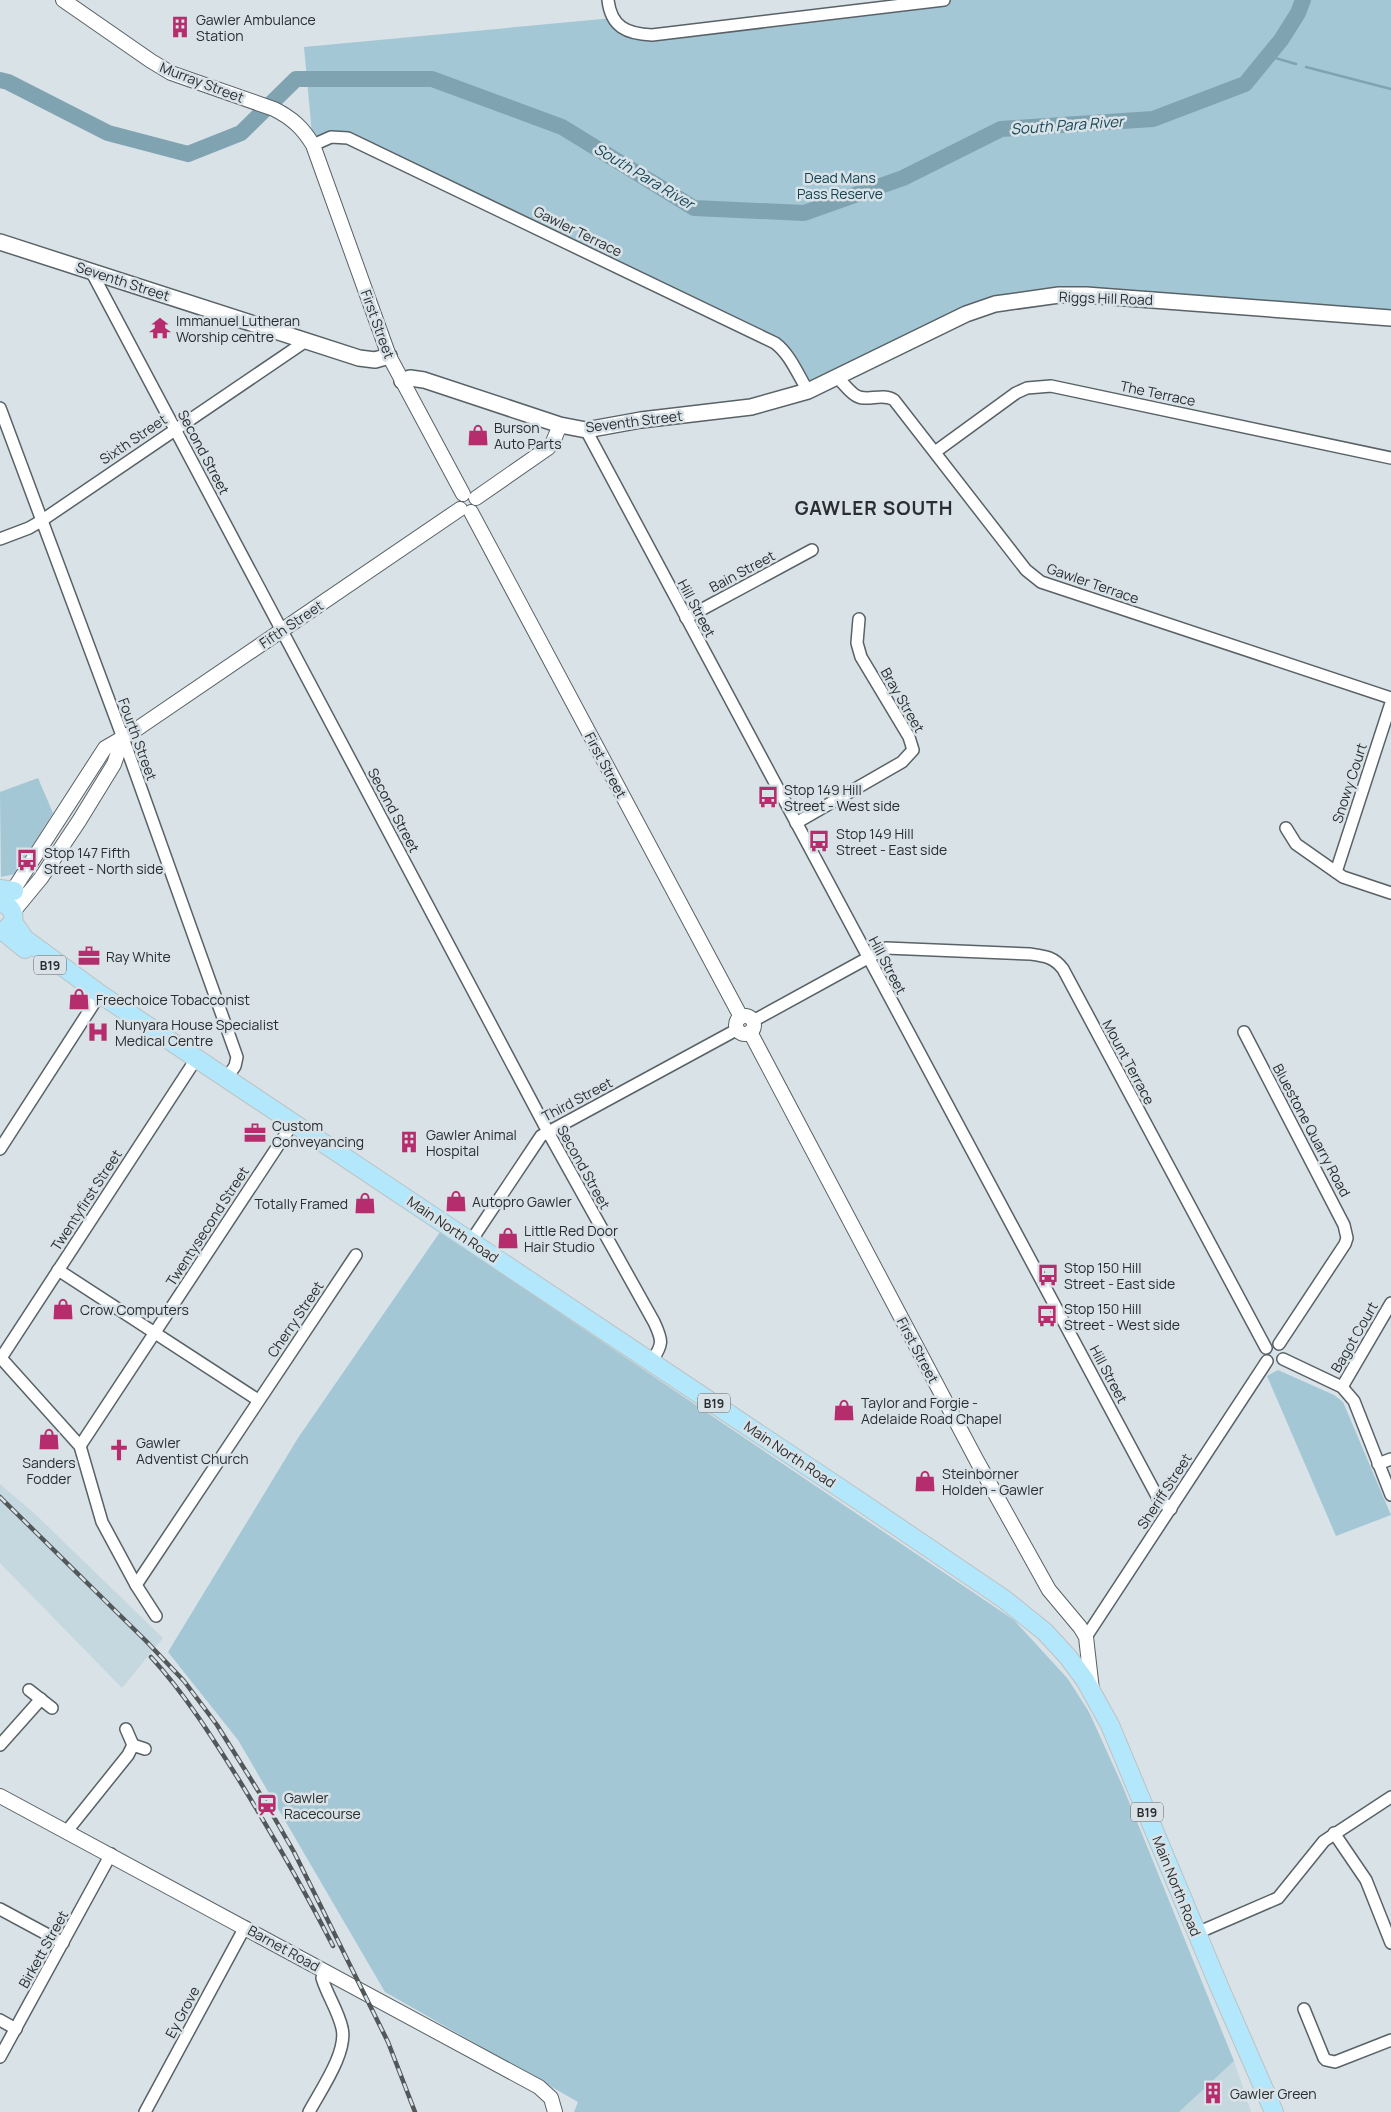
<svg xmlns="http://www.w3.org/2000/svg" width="1391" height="2112" font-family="Manrope,sans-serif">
	<rect width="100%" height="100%" fill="#d8e2e7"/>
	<g fill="#c6d8df">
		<path d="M0,1484L35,1514L163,1638L122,1688L0,1563Z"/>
		<path d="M1234,2061L1251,2112H1179Z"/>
	</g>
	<g fill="#a4c7d6">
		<path d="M944,0H1391V318L1086,295L995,304L808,391L782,348L348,138L313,145L304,47L613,18L640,35Z"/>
		<path d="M38,778L53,813L15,874L1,877L0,792Z"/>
		<path d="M440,1232L1014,1620L1068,1679L1089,1712L1123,1787L1234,2061L1179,2112H574L578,2102L385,1992L238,1740L168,1652L298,1438Z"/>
		<path d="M1278,1370L1334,1395L1343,1402L1391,1515L1336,1536L1267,1376Z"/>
	</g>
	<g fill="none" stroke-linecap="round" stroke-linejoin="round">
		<g stroke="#80a3b1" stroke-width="2.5">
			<path d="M1268,56L1296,64"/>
			<path d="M1306,67L1391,89"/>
		</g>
		<path stroke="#80a3b1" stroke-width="16" d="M0,80L8,82L108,133L188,154L241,133L296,79H432L562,127L694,208L804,213L903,178L1001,129L1153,119L1245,84L1281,40L1298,13L1303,0"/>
		<g stroke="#596266" stroke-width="14">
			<g id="minor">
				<path d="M608,0C611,27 627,34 652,35L944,0"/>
				<path d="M313,145L331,137L348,138L775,343C790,354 798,375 808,391"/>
				<path d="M91,271L548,1132L654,1322C663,1341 663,1344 652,1361"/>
				<path d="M838,378C843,383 849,391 855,395C866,403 882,392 894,400L1026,570L1041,582L1391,698"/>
				<path d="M0,408L123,738L237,1057L235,1066L226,1079"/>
				<path d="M586,430L1158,1498L1171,1509"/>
				<path d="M935,452L1016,393L1027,388L1051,386L1391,458"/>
				<path d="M0,539L29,528L41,521L306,341"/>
				<path d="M686,618L812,550"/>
				<path d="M796,823L902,762L913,750L909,737L861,657L857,643L859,619"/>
				<path d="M1286,828L1296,844L1343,877L1391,893"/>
				<path d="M1336,872L1391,703"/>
				<path d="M753,1021L886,948L1030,954C1045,956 1054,957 1063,969L1266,1348"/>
				<path d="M1244,1032L1344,1225L1347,1238L1345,1244L1279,1344"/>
				<path d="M0,1149L100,994"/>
				<path d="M471,1241L541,1136L738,1029"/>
				<path d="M58,1270L258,1400"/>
				<path d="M0,1357L80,1446L102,1522L136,1585L156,1616"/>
				<path d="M1,1358L196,1059"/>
				<path d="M1283,1359L1342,1387L1354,1401L1391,1495"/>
				<path d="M1342,1387L1391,1303"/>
				<path d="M80,1446L293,1123"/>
				<path d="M1378,1464L1391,1459"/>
				<path d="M136,1585L356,1255"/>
				<path d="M1086,1637L1267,1361"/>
				<path d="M29,1690L52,1708"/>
				<path d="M0,1745L41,1699"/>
				<path d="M133,1745L145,1749"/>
				<path d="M67,1831L128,1755L133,1745L126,1729"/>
				<path d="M1334,1833L1366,1880L1391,1943"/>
				<path d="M0,1909L63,1943"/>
				<path d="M1197,1933L1278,1898L1324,1841L1391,1797"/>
				<path d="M1304,2009L1324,2058L1326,2060L1335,2062L1391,2040"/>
				<path d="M0,2020L16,2029"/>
				<path d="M0,2057L111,1854"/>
				<path d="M145,2112L245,1927"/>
				<path d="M309,2112C320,2091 348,2052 342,2028C338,2010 327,1995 322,1978L325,1971"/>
			</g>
		</g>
		<g stroke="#596266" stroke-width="16">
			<g id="tertiary">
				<path d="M63,0L151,61L171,73L274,109C292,118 303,128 313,145L389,356L463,494"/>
				<path d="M476,498L548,448L553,442L560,425"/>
				<path d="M471,512L741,1017"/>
				<path d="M8,898L105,748L131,733L460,509"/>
				<path d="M13,912L41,878L79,821L114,764L123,738"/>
				<circle cx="745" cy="1025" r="9"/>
				<path d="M750,1032L977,1461L1049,1590L1080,1627L1086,1637L1092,1690"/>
				<path d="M0,1796L539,2087L551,2098L555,2112"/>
			</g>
		</g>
		<g stroke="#596266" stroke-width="18">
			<g id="secondary">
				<path d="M0,242L359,358L375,360L389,356"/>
				<path d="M402,381L410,378L424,380L560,425L586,430L641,420L751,407L808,391L966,314L995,304L1059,295H1086L1391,318"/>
			</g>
		</g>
		<g stroke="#bfc0c1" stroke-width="20">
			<g id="primary">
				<path d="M0,889L14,891"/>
				<path d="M0,903C10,905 15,912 13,922L6,929"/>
				<path d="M13,922L25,939L100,994L858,1500L1004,1599L1045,1632L1068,1657L1085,1680L1110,1725L1219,1986L1274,2112"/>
				<path d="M3,931L25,949"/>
			</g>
		</g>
		<use href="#minor" stroke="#fff" stroke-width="11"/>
		<use href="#tertiary" stroke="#fff" stroke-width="14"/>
		<use href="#secondary" stroke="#fff" stroke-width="15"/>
		<use href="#primary" stroke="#b3e8fc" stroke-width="18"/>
		<g stroke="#52575a" stroke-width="4.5">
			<g id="rail">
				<path d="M0,1497L146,1641L184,1681L217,1725L267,1805L294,1852L388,2042L415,2112"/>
				<path d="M151,1657C185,1694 212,1737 239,1780C272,1834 304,1889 333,1946"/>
			</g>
		</g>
		<use href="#rail" stroke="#d8e2e7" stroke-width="2.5" stroke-dasharray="8" stroke-linecap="butt"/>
	</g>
	<defs>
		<g id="building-bare" transform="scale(1.725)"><path d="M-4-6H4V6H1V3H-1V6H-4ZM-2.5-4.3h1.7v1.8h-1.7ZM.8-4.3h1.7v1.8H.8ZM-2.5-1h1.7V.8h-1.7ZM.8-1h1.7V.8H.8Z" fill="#b52d6d" stroke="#d8e2e7" stroke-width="2.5" paint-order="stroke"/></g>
		<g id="temple-bare" transform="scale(1.725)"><path d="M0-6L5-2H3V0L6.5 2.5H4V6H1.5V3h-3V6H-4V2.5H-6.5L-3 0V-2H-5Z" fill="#b52d6d" stroke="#d8e2e7" stroke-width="2.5" paint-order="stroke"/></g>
		<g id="shop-bare" transform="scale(1.725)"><path d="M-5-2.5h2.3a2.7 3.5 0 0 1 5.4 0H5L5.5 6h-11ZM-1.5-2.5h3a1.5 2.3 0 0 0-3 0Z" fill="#b52d6d" stroke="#d8e2e7" stroke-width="2.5" paint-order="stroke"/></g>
		<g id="bus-bare" transform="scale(1.725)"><path d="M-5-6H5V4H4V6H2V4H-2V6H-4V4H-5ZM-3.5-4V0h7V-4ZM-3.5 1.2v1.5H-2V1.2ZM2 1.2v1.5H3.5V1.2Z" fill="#b52d6d" stroke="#d8e2e7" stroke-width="2.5" paint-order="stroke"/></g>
		<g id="office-bare" transform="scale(1.725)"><path d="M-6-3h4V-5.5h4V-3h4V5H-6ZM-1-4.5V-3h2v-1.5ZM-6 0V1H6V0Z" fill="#b52d6d" stroke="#d8e2e7" stroke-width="2.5" paint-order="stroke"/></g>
		<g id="hospital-bare" transform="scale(1.725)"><path d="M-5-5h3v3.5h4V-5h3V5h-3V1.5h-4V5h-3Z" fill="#b52d6d" stroke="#d8e2e7" stroke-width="2.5" paint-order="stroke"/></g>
		<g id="church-bare" transform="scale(1.725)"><path d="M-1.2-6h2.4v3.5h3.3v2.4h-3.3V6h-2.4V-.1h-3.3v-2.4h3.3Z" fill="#b52d6d" stroke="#d8e2e7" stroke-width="2.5" paint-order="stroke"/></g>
		<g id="station-bare" transform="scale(1.725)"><path d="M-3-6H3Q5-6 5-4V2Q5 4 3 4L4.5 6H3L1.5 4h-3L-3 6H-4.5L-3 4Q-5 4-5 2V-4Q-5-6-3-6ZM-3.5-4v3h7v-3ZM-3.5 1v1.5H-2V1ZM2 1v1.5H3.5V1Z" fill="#b52d6d" stroke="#d8e2e7" stroke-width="2.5" paint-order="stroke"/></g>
	</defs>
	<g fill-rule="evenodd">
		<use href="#building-bare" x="180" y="27"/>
		<use href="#temple-bare" x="160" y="328"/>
		<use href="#shop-bare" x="478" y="435"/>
		<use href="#bus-bare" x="768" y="797"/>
		<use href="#bus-bare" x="819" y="841"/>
		<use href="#bus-bare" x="27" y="860"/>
		<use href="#office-bare" x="89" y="956"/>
		<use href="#shop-bare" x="79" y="999"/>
		<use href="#hospital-bare" x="98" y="1032"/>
		<use href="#office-bare" x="255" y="1133"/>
		<use href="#building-bare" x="409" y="1142"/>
		<use href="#shop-bare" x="456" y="1201"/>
		<use href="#shop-bare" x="365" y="1203"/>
		<use href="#shop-bare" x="508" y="1238"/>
		<use href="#bus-bare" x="1048" y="1275"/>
		<use href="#shop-bare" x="63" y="1309"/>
		<use href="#bus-bare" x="1047" y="1316"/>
		<use href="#shop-bare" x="844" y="1410"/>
		<use href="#shop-bare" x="49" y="1439"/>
		<use href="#church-bare" x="119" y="1450"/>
		<use href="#shop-bare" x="925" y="1481"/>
		<use href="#station-bare" x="267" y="1805"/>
		<use href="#building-bare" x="1213" y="2093"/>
	</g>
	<g text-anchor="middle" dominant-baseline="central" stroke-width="5" stroke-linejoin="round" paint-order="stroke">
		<g fill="#d8e2e7" stroke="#5e6467" stroke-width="1">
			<rect x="34" y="955.5" width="32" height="19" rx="4"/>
			<rect x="698" y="1393.5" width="32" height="19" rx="4"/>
			<rect x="1131" y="1802.5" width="32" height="19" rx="4"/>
		</g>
		<g font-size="12" font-weight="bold" fill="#2a2e30">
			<text x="50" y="965">B19</text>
			<text x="714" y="1403">B19</text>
			<text x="1147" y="1812">B19</text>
		</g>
		<g font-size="14" fill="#2a2e30" stroke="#d8e2e7" text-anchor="start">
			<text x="196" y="19">Gawler Ambulance<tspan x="196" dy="16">Station</tspan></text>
			<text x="176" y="320">Immanuel Lutheran<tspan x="176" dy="16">Worship centre</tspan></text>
			<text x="494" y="427">Burson<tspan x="494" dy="16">Auto Parts</tspan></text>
			<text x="784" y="789">Stop 149 Hill<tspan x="784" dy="16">Street - West side</tspan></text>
			<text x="836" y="833">Stop 149 Hill<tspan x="836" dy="16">Street - East side</tspan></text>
			<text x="44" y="852">Stop 147 Fifth<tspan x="44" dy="16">Street - North side</tspan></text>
			<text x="106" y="956">Ray White</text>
			<text x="96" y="999">Freechoice Tobacconist</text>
			<text x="115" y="1024">Nunyara House Specialist<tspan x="115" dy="16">Medical Centre</tspan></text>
			<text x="272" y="1125">Custom<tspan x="272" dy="16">Conveyancing</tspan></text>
			<text x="426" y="1134">Gawler Animal<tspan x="426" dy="16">Hospital</tspan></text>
			<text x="472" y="1201">Autopro Gawler</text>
			<text x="348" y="1203" text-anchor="end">Totally Framed</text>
			<text x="524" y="1230">Little Red Door<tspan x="524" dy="16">Hair Studio</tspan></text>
			<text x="1064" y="1267">Stop 150 Hill<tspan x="1064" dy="16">Street - East side</tspan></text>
			<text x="1064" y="1308">Stop 150 Hill<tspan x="1064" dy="16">Street - West side</tspan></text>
			<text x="80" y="1309">Crow Computers</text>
			<text x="861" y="1402">Taylor and Forgie -<tspan x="861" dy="16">Adelaide Road Chapel</tspan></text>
			<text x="136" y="1442">Gawler<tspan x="136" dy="16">Adventist Church</tspan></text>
			<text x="49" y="1462" text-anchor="middle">Sanders<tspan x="49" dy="16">Fodder</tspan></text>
			<text x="942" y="1473">Steinborner<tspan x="942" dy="16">Holden - Gawler</tspan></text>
			<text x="284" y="1797">Gawler<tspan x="284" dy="16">Racecourse</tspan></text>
			<text x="1230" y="2093">Gawler Green</text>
		</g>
		<g font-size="14" fill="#2a2e30" stroke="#d8e2e7">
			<text transform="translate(202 82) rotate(21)">Murray Street</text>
			<text transform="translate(578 231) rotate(26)">Gawler Terrace</text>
			<text transform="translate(123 281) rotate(18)">Seventh Street</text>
			<text transform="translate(1106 298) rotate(2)">Riggs Hill Road</text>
			<text transform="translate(378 324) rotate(70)">First Street</text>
			<text transform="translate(1158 393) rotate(12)">The Terrace</text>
			<text transform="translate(634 421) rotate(-7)">Seventh Street</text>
			<text transform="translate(133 439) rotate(-34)">Sixth Street</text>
			<text transform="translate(204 452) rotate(62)">Second Street</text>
			<text transform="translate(742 571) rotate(-28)">Bain Street</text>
			<text transform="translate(1093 583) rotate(19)">Gawler Terrace</text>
			<text transform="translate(697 608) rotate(62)">Hill Street</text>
			<text transform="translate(291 624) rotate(-34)">Fifth Street</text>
			<text transform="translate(903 700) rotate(60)">Bray Street</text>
			<text transform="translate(138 739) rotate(70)">Fourth Street</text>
			<text transform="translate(606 765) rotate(62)">First Street</text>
			<text transform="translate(1349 783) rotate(-72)">Snowy Court</text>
			<text transform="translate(394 810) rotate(62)">Second Street</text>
			<text transform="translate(888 965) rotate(62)">Hill Street</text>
			<text transform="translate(1129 1062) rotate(62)">Mount Terrace</text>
			<text transform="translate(577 1099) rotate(-28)">Third Street</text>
			<text transform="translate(1312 1130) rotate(62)">Bluestone Quarry Road</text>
			<text transform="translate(584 1167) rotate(61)">Second Street</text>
			<text transform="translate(86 1200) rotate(-57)">Twentyfirst Street</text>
			<text transform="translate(207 1226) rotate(-57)">Twentysecond Street</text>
			<text transform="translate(453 1229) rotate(34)">Main North Road</text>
			<text transform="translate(295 1319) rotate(-56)">Cherry Street</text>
			<text transform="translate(1354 1337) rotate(-60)">Bagot Court</text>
			<text transform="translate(918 1350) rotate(62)">First Street</text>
			<text transform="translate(1109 1374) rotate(62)">Hill Street</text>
			<text transform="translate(790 1454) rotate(34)">Main North Road</text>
			<text transform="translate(1164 1491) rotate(-57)">Sheriff Street</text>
			<text transform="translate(1177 1886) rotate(68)">Main North Road</text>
			<text transform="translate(284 1948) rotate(29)">Barnet Road</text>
			<text transform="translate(43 1949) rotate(-61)">Birkett Street</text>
			<text transform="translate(182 2012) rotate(-62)">Ey Grove</text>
		</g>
		<g font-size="14" fill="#114353" stroke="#d8e2e7">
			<text x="840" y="177">Dead Mans<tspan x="840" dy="16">Pass Reserve</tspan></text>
		</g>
		<g font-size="15" font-style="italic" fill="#174758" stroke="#d8e2e7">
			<text transform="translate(1067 125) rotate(-4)">South Para River</text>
			<text transform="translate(644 176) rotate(31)">South Para River</text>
		</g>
		<g font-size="19" font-weight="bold" letter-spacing="1" fill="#2a2e30" stroke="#d8e2e7">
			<text x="874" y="508">GAWLER SOUTH</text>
		</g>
	</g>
</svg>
